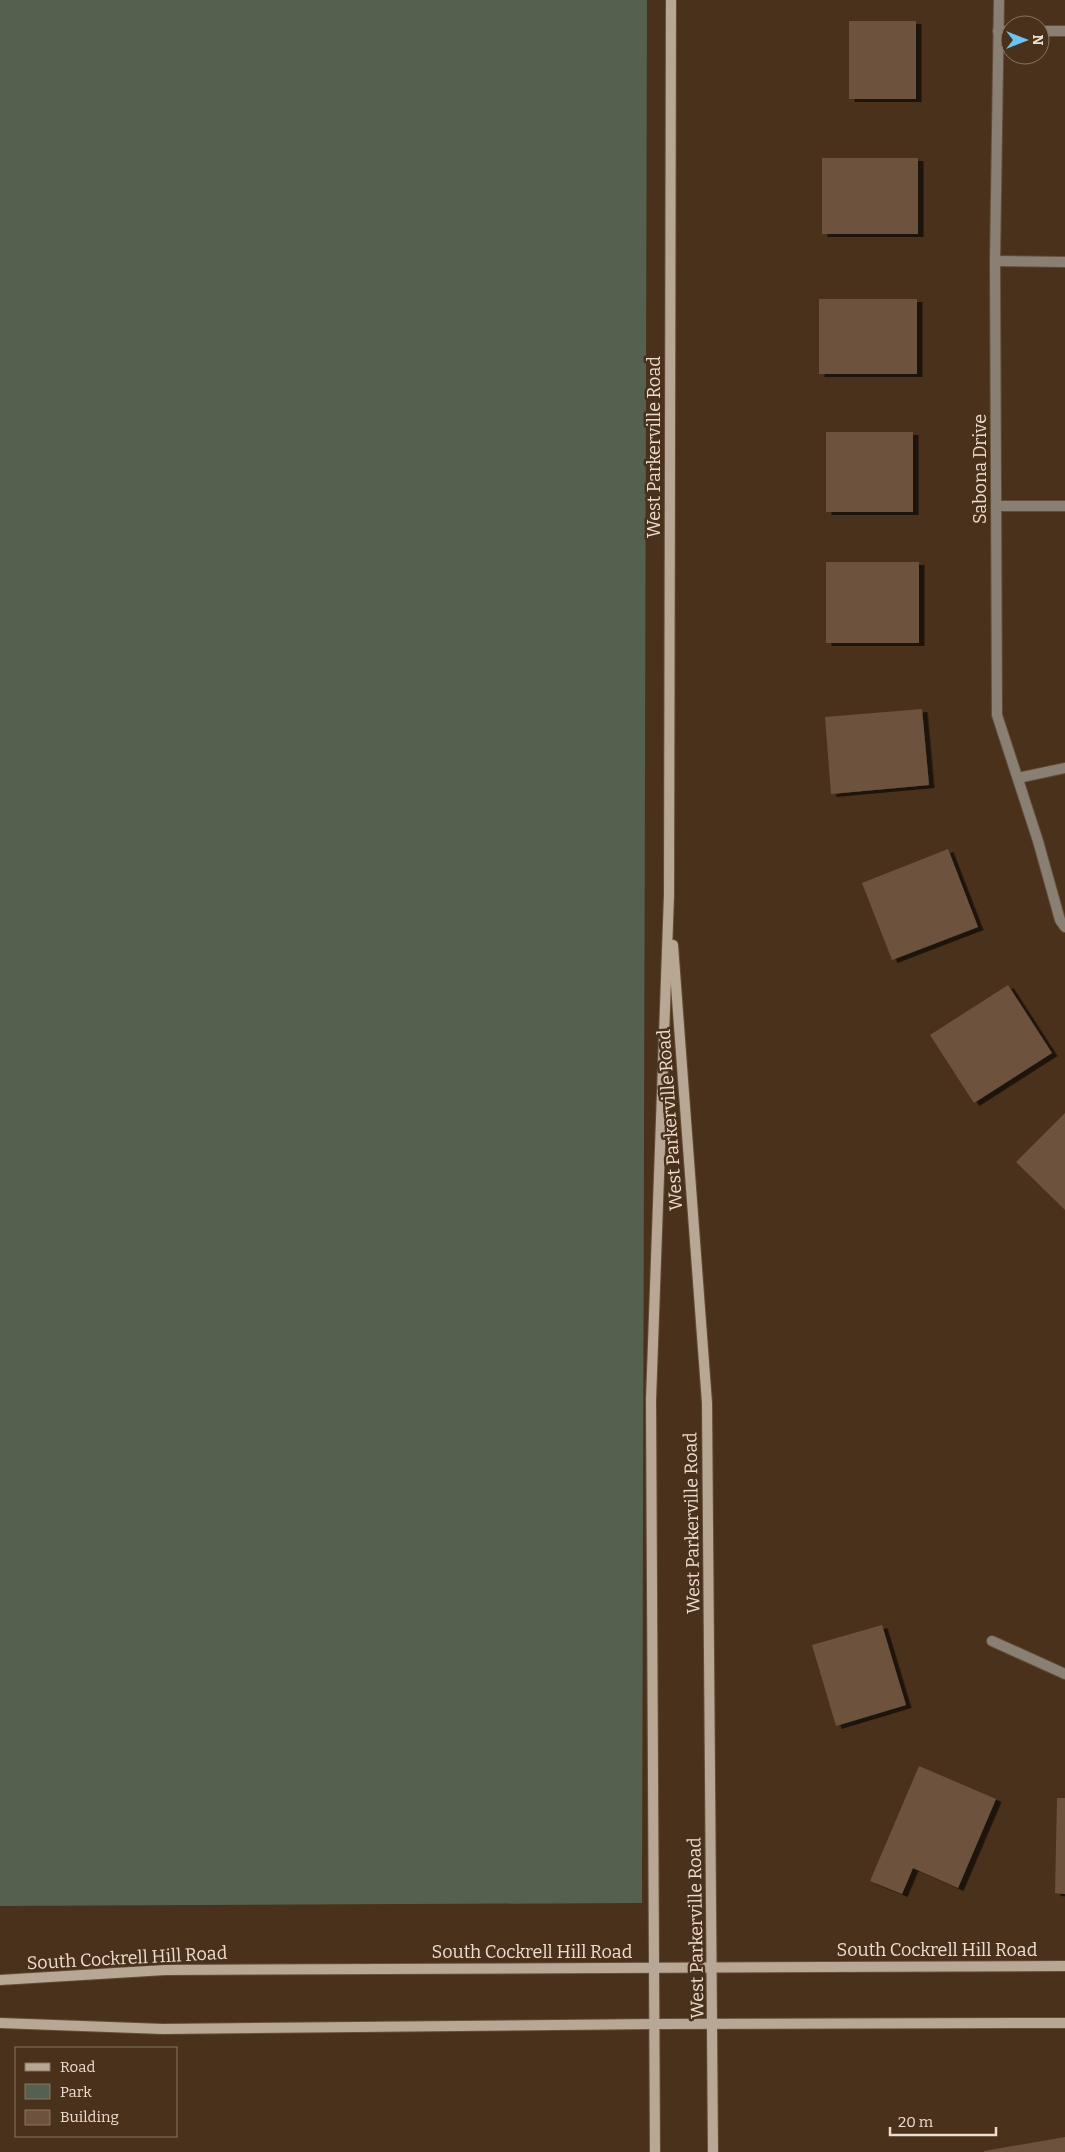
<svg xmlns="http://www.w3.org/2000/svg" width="1065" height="2152" font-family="Bitter,serif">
	<defs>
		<filter id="shadow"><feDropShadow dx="5.5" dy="3" stdDeviation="0" flood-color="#0009"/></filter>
	</defs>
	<rect width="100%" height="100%" fill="#49311b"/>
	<path fill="#55604f" d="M0,0H647L642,1903L0,1906Z"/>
	<g fill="#6d533d" filter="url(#shadow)">
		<rect x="849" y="21" width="67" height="78"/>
		<rect x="822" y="158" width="96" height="76"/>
		<rect x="819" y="299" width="98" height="75"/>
		<rect x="826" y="432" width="87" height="80"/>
		<rect x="826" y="562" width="93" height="81"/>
		<path d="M922,709L929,785L831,794L825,717Z"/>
		<path d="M948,849L978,927L892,960L862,883Z"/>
		<path d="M1008,985L1052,1053L974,1103L930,1035Z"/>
		<path d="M1065,1113V1210L1016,1162Z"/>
		<path d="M882,1625L906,1705L836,1726L812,1645Z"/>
		<path d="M919,1766L996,1799L958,1888L913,1868L902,1894L870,1881Z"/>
		<path d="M1057,1798H1065V1894L1055,1893Z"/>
		<path d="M1065,2137V2152H984V2151Z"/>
	</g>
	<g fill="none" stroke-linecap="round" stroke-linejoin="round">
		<g stroke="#634d38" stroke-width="12">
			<g id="lane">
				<path d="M998,31H1010"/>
				<path d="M1040,31H1065"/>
				<path d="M996,506H1065"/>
			</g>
		</g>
		<g stroke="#634d38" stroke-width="12">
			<g id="street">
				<path d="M999,0L995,261L997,715L1038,841L1060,920L1065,927"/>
				<path d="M995,261L1065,262"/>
				<path d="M1018,778L1065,768"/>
				<path d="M992,1641L1065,1674"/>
			</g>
		</g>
		<g stroke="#634d38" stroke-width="12">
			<g id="secondary">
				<path d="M673,945L707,1403L713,2152"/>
				<path d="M0,1980L165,1970L1065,1966"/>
				<path d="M0,2023L163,2029L654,2024L1065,2023"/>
				<path d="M655,2152L651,1400L669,895L671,0"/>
			</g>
		</g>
		<use href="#lane" stroke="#897f73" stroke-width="10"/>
		<use href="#street" stroke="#897f73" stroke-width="10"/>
		<use href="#secondary" stroke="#b8a794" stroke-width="10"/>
	</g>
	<g text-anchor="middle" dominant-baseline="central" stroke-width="5" stroke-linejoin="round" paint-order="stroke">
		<g font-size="18" fill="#edddd0" stroke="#49311b">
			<text transform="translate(654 447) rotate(-90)">West Parkerville Road</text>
			<text transform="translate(980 469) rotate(-90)">Sabona Drive</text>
			<text transform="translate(670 1120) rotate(-94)">West Parkerville Road</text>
			<text transform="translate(692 1523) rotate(-91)">West Parkerville Road</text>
			<text transform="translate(696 1928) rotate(-91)">West Parkerville Road</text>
			<text x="937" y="1950">South Cockrell Hill Road</text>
			<text x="532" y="1952">South Cockrell Hill Road</text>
			<text transform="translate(127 1958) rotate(-3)">South Cockrell Hill Road</text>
		</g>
	</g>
	<rect x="15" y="2047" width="162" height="90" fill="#49311b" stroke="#8b7663"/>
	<rect x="25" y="2063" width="25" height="8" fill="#b8a794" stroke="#8b7663"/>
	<text x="60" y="2072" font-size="15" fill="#edddd0">Road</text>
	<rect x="25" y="2084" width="25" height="15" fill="#55604f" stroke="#8b7663"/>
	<text x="60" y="2097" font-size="15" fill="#edddd0">Park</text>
	<rect x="25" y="2110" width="25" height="15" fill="#6d533d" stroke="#8b7663"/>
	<text x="60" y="2122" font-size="15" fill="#edddd0">Building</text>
	<g transform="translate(1025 40) rotate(90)"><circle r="24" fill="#49311b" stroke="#8b7663"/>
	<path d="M0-4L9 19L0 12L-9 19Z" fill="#6dc2f3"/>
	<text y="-8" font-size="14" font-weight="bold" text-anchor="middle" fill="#edddd0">N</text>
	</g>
	<path d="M890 2127v8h106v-8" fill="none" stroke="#edddd0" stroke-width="2.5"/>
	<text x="898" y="2127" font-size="15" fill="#edddd0" stroke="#49311b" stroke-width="4" paint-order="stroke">20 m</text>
</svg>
